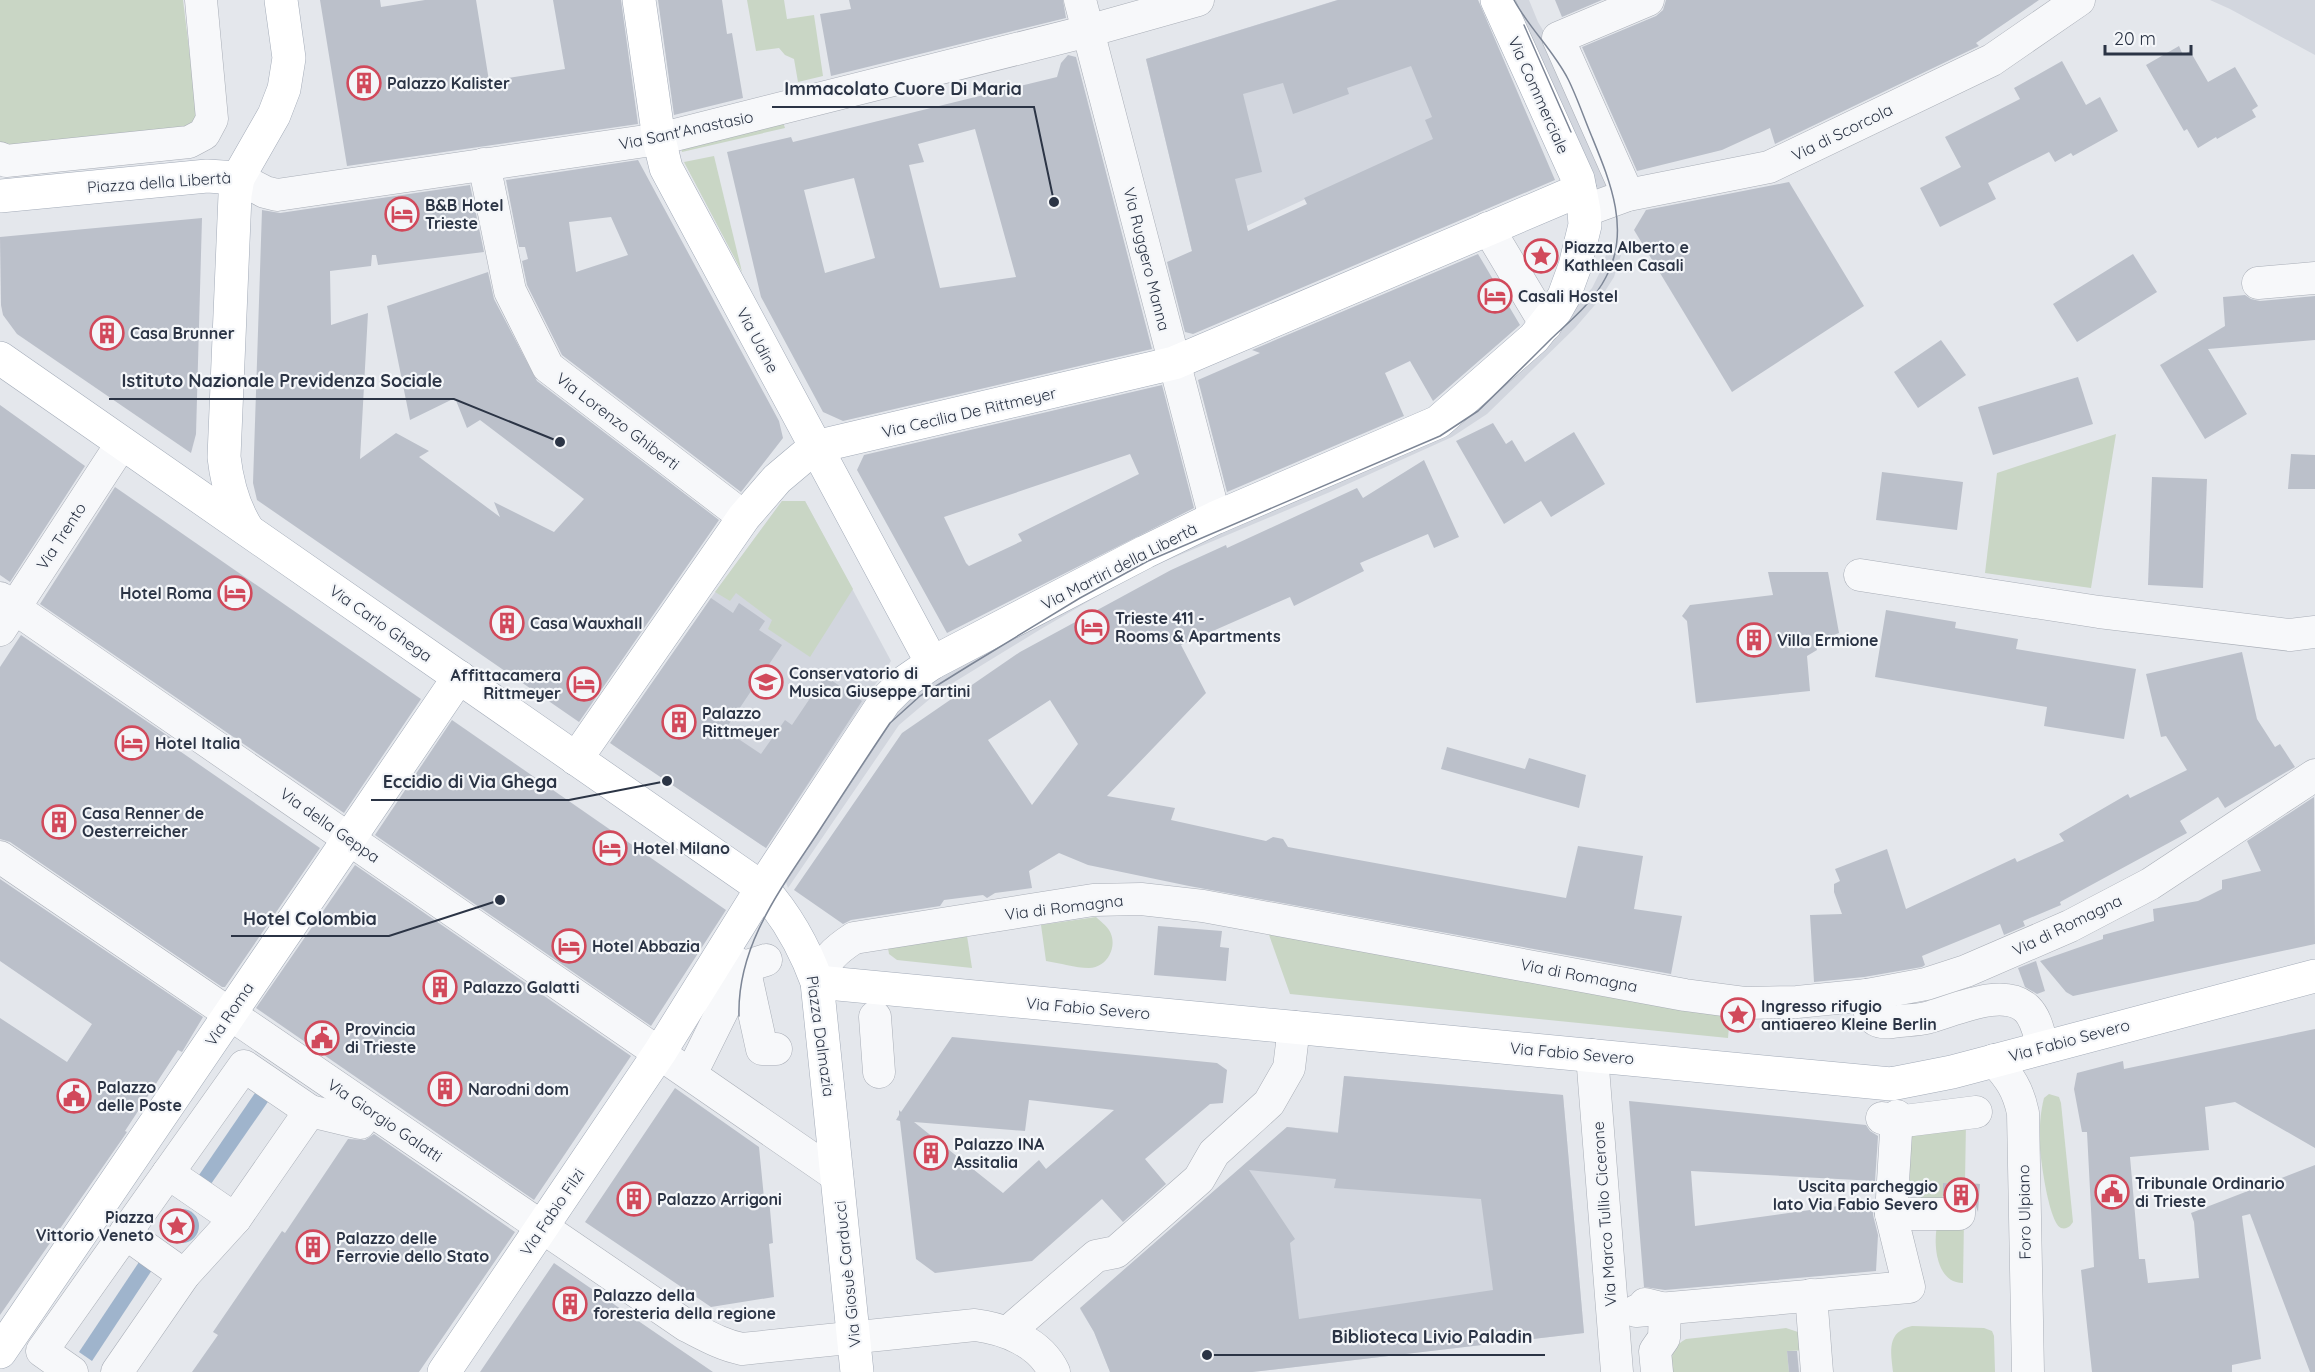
<svg xmlns="http://www.w3.org/2000/svg" width="2315" height="1372" font-family="Quicksand,sans-serif">
	<rect width="100%" height="100%" fill="#e4e7ec"/>
	<g fill="#d2d6de">
		<path d="M1337,0H1478L1521,100L1192,251L1146,59Z"/>
		<path d="M1507,0H1529L1538,22L1573,80L1617,182L1595,190Z"/>
		<path d="M2210,0H2315V55L2230,9Z"/>
		<path d="M1607,252L1621,255L1614,277L1600,299L1575,328L1487,414L1452,437L1330,492L1137,573L1041,629L938,692L899,725L788,888L784,877L893,709L935,678L1087,589L1391,450L1568,315L1592,288L1601,270Z"/>
		<path d="M782,501H805L891,661L766,848L613,745L711,598Z"/>
		<path d="M1344,1076L1563,1095L1584,1333L1252,1372H1110L1094,1332L1080,1309L1287,1127L1338,1132Z"/>
	</g>
	<g fill="#c9d6c5">
		<path d="M0,0H183L197,114L194,127L0,150Z"/>
		<path d="M747,0H784L787,19L814,15L823,76L798,82L794,59L785,55L779,48L756,51Z"/>
		<path d="M783,122L785,128L682,152L681,147Z"/>
		<path d="M714,156L742,272L684,162Z"/>
		<path d="M2116,434L2091,588L1985,573L1997,473Z"/>
		<path d="M782,501H805L853,589L810,657L768,629L772,620L736,593L730,601L715,592Z"/>
		<path d="M1096,917C1100,921 1106,925 1109,930C1119,946 1107,968 1089,968C1075,968 1060,963 1046,961L1041,925Z"/>
		<path d="M1268,932L1730,1016L1728,1038L1290,994Z"/>
		<path d="M967,936L972,968L897,960L889,954L888,948Z"/>
		<path d="M2049,1094L2059,1097L2061,1103L2073,1222L2070,1226C2067,1228 2065,1229 2061,1228C2049,1223 2041,1162 2040,1148C2039,1132 2040,1113 2044,1098Z"/>
		<path d="M1966,1122L1965,1182L1980,1184L1944,1183L1942,1206L1920,1200C1904,1177 1907,1161 1909,1134Z"/>
		<path d="M1964,1218L1963,1283C1937,1283 1933,1247 1937,1226Z"/>
		<path d="M1912,1326L1984,1328L1992,1331L1994,1336L1995,1372H1893C1891,1351 1886,1332 1912,1326Z"/>
		<path d="M1786,1328L1801,1333L1811,1350L1787,1351L1789,1372H1672C1671,1357 1671,1347 1686,1339Z"/>
	</g>
	<g fill="#9fb4cc">
		<path d="M259,1087L272,1096L211,1184L199,1175Z"/>
		<circle cx="182" cy="1226" r="17"/>
		<path d="M139,1262L152,1270L92,1361L79,1352Z"/>
	</g>
	<g fill="#bbc0ca" fill-rule="evenodd">
		<path d="M320,0H380L381,7L425,0H476L489,81L565,69L553,0H621L638,124L347,166Z"/>
		<path d="M658,0H722L727,34L732,33L743,98L674,115Z"/>
		<path d="M849,0H1063L1066,18L831,76L820,14L851,9Z"/>
		<path d="M1338,0H1478L1555,180L1193,334L1185,332L1167,262L1192,251L1146,59ZM1411,66L1432,117L1425,120L1433,139L1304,198L1307,204L1248,231L1235,179L1262,172L1243,94L1283,83L1293,114L1349,94L1347,88Z"/>
		<path d="M1555,0H1602L1562,17Z"/>
		<path d="M1666,0H2039L1976,43L1979,46L1775,144L1770,128L1722,150L1637,171L1582,47L1656,16L1663,10Z"/>
		<path d="M2179,46L2183,55L2190,51L2208,82L2235,67L2258,106L2252,110L2256,117L2217,139L2216,137L2198,148L2187,129L2184,131L2146,65Z"/>
		<path d="M1068,55L1076,57L1152,349L843,421L823,412L761,297L727,152L791,137L793,142L1057,77L1061,63ZM975,129L1016,277L940,288L909,165L924,162L918,144ZM854,178L875,258L825,273L804,190Z"/>
		<path d="M2062,61L2086,105L2100,97L2118,131L2073,156L2071,153L2055,162L2049,152L1988,183L1996,199L1940,227L1920,188L1961,167L1945,137L2020,99L2014,88Z"/>
		<path d="M638,160L779,421L783,438L741,492L562,355L527,285L522,261L528,259L525,247H519L506,180ZM611,217L628,255L576,272L569,222Z"/>
		<path d="M1789,182L1864,306L1732,392L1634,230L1646,210Z"/>
		<path d="M470,185L484,252L378,265L376,255H372L371,266L330,271L331,325L368,313L360,459L396,433L429,451L419,457L500,517L494,502L554,532L584,499L480,420L467,428L455,398L410,420L387,306L488,272L494,299L537,381L719,520L579,722L257,500L253,483L262,210L280,213Z"/>
		<path d="M202,218L196,434L191,453L17,334L3,315L1,305L0,237Z"/>
		<path d="M1478,254L1520,325L1433,401L1410,361L1385,373L1404,416L1227,492L1198,380L1260,353L1252,350Z"/>
		<path d="M2133,254L2157,292L2077,342L2053,304Z"/>
		<path d="M2245,295L2251,299L2260,301L2315,296V340L2208,349L2247,414L2205,439L2160,365L2225,326L2223,297Z"/>
		<path d="M1941,340L1966,375L1918,408L1894,372Z"/>
		<path d="M2078,377L2093,424L1993,455L1978,407Z"/>
		<path d="M1162,385L1194,508L947,633L857,470L864,455ZM1130,454L1139,474L1018,534L1022,541L969,566L966,563L944,517Z"/>
		<path d="M0,405L85,466L10,582L0,575Z"/>
		<path d="M1493,423L1506,444L1512,440L1525,462L1574,432L1605,484L1551,517L1541,501L1504,524L1456,441Z"/>
		<path d="M2291,454L2315,455V489H2288Z"/>
		<path d="M1424,460L1459,537L1434,548L1428,534L1360,563L1364,571L1294,606L1290,597L1181,645L1206,693L1107,796L1175,808L1171,820L1266,841L1273,837L1283,839L1288,847L1566,898L1578,846L1643,856L1634,909L1682,916L1671,974L1189,886L1088,865L1059,853L1029,871L1032,888L995,893L987,898L983,895L944,900L940,906L851,920L843,924L794,890L902,733L1020,652L1171,570L1226,545L1227,548L1357,488L1363,498ZM1050,700L1078,744L1032,805L988,740Z"/>
		<path d="M1882,472L1963,482L1957,530L1876,520Z"/>
		<path d="M2152,477L2207,479L2203,588L2148,585Z"/>
		<path d="M115,487L421,699L344,813L40,604Z"/>
		<path d="M1768,572H1828L1839,633L1815,642L1817,650L1807,656L1810,691L1696,703L1687,621L1682,616L1690,605L1773,595Z"/>
		<path d="M711,598L733,613L739,603L765,621L759,630L782,645L725,730L761,754L785,720L792,725L825,676L862,701L766,848L610,743Z"/>
		<path d="M1886,610L1956,622L1955,628L2018,639L2016,649L2136,669L2124,739L2044,726L2047,707L1875,677Z"/>
		<path d="M21,635L174,740L171,745L320,848L225,987H222L10,842L0,839V667Z"/>
		<path d="M2242,652L2257,719L2275,747L2280,744L2295,767L2225,808L2218,797L2180,821L2187,833L2060,902L2061,905L2023,921L2025,926L2004,935L2000,924L1922,956L1925,965L1922,967L1864,977L1814,982L1810,915L1842,914L1834,892V884L1840,881L1835,869L1887,849L1906,909L2015,858L2017,862L2064,841L2059,834L2128,794L2130,798L2187,770L2166,736L2161,737L2146,674Z"/>
		<path d="M452,720L726,910L651,1026L375,835Z"/>
		<path d="M1447,747L1525,769L1529,758L1586,775L1579,808L1441,769Z"/>
		<path d="M2314,797L2315,944L2073,996L2066,992L2040,961L2103,939V935L2154,921L2153,909L2198,901L2222,889V880L2261,871L2247,841Z"/>
		<path d="M355,865L631,1056L534,1200L256,1008Z"/>
		<path d="M0,879L203,1017L182,1052L178,1050L125,1131L127,1132L0,1315V1018L67,1062L92,1024L0,961Z"/>
		<path d="M1158,926L1222,931L1220,947L1229,948L1226,981L1154,975Z"/>
		<path d="M2036,961L2045,991L2037,994L2025,987L2018,968Z"/>
		<path d="M2315,1029V1148L2235,1102L2205,1107L2209,1150L2130,1157L2139,1259H2145L2148,1283L2199,1278L2194,1222L2191,1213L2315,1165V1372H2310L2250,1214L2242,1216L2261,1359L2232,1365V1372H2092L2081,1270L2094,1267L2087,1132H2082L2074,1089L2077,1073L2123,1061L2124,1069Z"/>
		<path d="M952,1037L1217,1063L1227,1070L1223,1103L1210,1104L1145,1159L1166,1184L1123,1222L1102,1199L1032,1261L935,1273L916,1259L900,1121L896,1120L899,1115V1110L901,1112ZM1029,1100L1114,1110L1046,1169L1039,1160L1003,1193L914,1122L1025,1131Z"/>
		<path d="M1344,1076L1563,1095L1584,1333L1252,1372H1110L1094,1332L1080,1308L1287,1127L1338,1133ZM1249,1170L1336,1179L1334,1188L1481,1199L1493,1290L1299,1319L1290,1243L1295,1239Z"/>
		<path d="M675,1088L759,1147L764,1198H769L773,1243L769,1244L774,1297L711,1307L585,1222Z"/>
		<path d="M1629,1101L1866,1125L1870,1131L1878,1136L1875,1181L1691,1171L1695,1226L1874,1201L1873,1215L1878,1235L1876,1271L1665,1290L1644,1287Z"/>
		<path d="M374,1134L515,1232L419,1372H192L218,1335L213,1332L282,1231L285,1233L348,1139L365,1140Z"/>
		<path d="M1943,1183L1980,1184L1978,1212L1974,1201L1967,1194L1958,1192L1943,1196Z"/>
		<path d="M554,1263L634,1318L713,1372H480Z"/>
		<path d="M1787,1351H1797L1799,1372H1789Z"/>
	</g>
	<g fill="none" stroke-linecap="round" stroke-linejoin="round">
		<g stroke="#a9aeb7" stroke-width="33">
			<g id="minor">
				<path d="M1080,0L1215,518"/>
				<path d="M0,158L6,161L189,142L204,134L212,119L201,0"/>
				<path d="M484,164L510,291L548,367L744,517"/>
				<path d="M238,178L265,192L277,195L659,139L1088,31L1198,0"/>
				<path d="M1628,195L1558,38L1648,0"/>
				<path d="M1584,211L1628,195L1769,167L1992,60L2079,0"/>
				<path d="M1488,228L1546,325"/>
				<path d="M2258,283L2315,278"/>
				<path d="M1860,575L2099,612L2290,635L2315,632"/>
				<path d="M0,598L837,1176"/>
				<path d="M0,630L122,443"/>
				<path d="M0,857L687,1326C705,1335 722,1345 742,1349L975,1325C1005,1329 1040,1342 1054,1372"/>
				<path d="M739,964L744,967L762,1049H776"/>
				<path d="M817,982C826,959 834,951 854,938L1093,900L1141,899L1203,906L1685,995L1746,1003L1797,1002L1867,995L1926,984L1966,971L2070,926L2150,884L2315,775"/>
				<path d="M1867,995C1868,1004 1868,1015 1876,1020C1883,1024 1892,1022 1899,1021C1908,1020 1918,1020 1926,1018C1954,1011 2003,986 2027,1009C2037,1019 2039,1035 2043,1047"/>
				<path d="M875,1017L879,1072"/>
				<path d="M1592,1055L1617,1372"/>
				<path d="M1994,1060C2010,1078 2018,1089 2023,1113L2028,1372"/>
				<path d="M697,1062L744,967L766,960"/>
				<path d="M1882,1118L1896,1122L1976,1112"/>
				<path d="M1891,1214H1959V1210"/>
				<path d="M235,1219L168,1173L244,1066L310,1111"/>
				<path d="M125,1233L184,1275"/>
				<path d="M1811,1295L1817,1372"/>
				<path d="M1645,1304L1665,1309L1664,1338L1655,1351L1657,1372"/>
				<path d="M1636,1311L1909,1287L1891,1214L1897,1116"/>
				<path d="M1008,1332L1096,1256L1116,1252L1199,1179L1214,1153L1269,1103L1289,1068L1294,1027"/>
				<path d="M72,1372L42,1351L168,1173"/>
				<path d="M117,1372L184,1275L235,1219L310,1111L360,1123"/>
			</g>
		</g>
		<g stroke="#a3abb8" stroke-width="34">
			<g id="major">
				<path d="M639,0L659,139L666,168L932,663"/>
				<path d="M0,196L207,176L238,178"/>
				<path d="M0,358L762,888C787,916 804,946 817,982L857,1372"/>
				<path d="M248,530C233,507 227,483 224,457L235,195L238,178L274,115L284,89L289,58L281,0"/>
				<path d="M576,759L744,517L777,479L815,447L1174,363L1580,190"/>
				<path d="M817,982L1891,1084L1952,1072L2315,976"/>
				<path d="M0,1352L459,677"/>
				<path d="M444,1372L660,1052L762,888L885,701L903,683L932,663L1145,552L1215,518L1438,422L1534,338L1556,310L1564,296L1575,266L1585,225L1584,211L1578,179L1497,0"/>
			</g>
		</g>
		<use href="#minor" stroke="#f7f8fa" stroke-width="32"/>
		<use href="#major" stroke="#fff" stroke-width="33"/>
		<g stroke="#7d8696" stroke-width="1.5">
			<path d="M1524,25L1571,132"/>
			<path d="M739,1016C737,946 780,890 817,834C841,797 865,760 890,723L920,696L970,665L1080,598L1148,561L1440,436L1478,411C1503,387 1527,363 1552,338C1571,320 1594,301 1606,277C1631,231 1610,181 1592,137C1584,118 1577,97 1568,79C1553,50 1529,28 1514,0"/>
		</g>
	</g>
	<defs>
		<g id="building-ring" transform="scale(1.725)"><circle r="9.5" fill="#f4f6f9" stroke="#d1495b" stroke-width="1.5"/><path d="M-4-6H4V6H1V3H-1V6H-4ZM-2.5-4.3h1.7v1.8h-1.7ZM.8-4.3h1.7v1.8H.8ZM-2.5-1h1.7V.8h-1.7ZM.8-1h1.7V.8H.8Z" fill="#d1495b"/></g>
		<g id="hotel-ring" transform="scale(1.725)"><circle r="9.5" fill="#f4f6f9" stroke="#d1495b" stroke-width="1.5"/><path d="M-6-4.5h1.5V1H6V5H4.5V3h-9V5H-6ZM-4 0a1.8 1.8 0 1 1 3.6 0ZM.5 0V-2.5h3Q6-2.5 6 0Z" fill="#d1495b"/></g>
		<g id="sight-ring" transform="scale(1.725)"><circle r="9.5" fill="#f4f6f9" stroke="#d1495b" stroke-width="1.5"/><path d="M0-6L1.8-2.2L6-1.7L2.9 1.2L3.7 5.4L0 3.3L-3.7 5.4L-2.9 1.2L-6-1.7L-1.8-2.2Z" fill="#d1495b"/></g>
		<g id="university-ring" transform="scale(1.725)"><circle r="9.5" fill="#f4f6f9" stroke="#d1495b" stroke-width="1.5"/><path d="M0-5L7-2L0 1L-7-2ZM-4 1L0 2.5L4 1V4Q0 6-4 4Z" fill="#d1495b"/></g>
		<g id="civic-ring" transform="scale(1.725)"><circle r="9.5" fill="#f4f6f9" stroke="#d1495b" stroke-width="1.5"/><path d="M-.6-6.5H3V-4.5H.6V-3L4-1V1h2V6H-6V1h2V-1L-.6-3ZM-1.2 2.5V6h2.4V2.5Z" fill="#d1495b"/></g>
	</defs>
	<g fill-rule="evenodd">
		<use href="#building-ring" x="364" y="83"/>
		<use href="#hotel-ring" x="402" y="214"/>
		<use href="#sight-ring" x="1541" y="256"/>
		<use href="#hotel-ring" x="1495" y="296"/>
		<use href="#building-ring" x="107" y="333"/>
		<use href="#hotel-ring" x="235" y="593"/>
		<use href="#building-ring" x="507" y="623"/>
		<use href="#hotel-ring" x="1092" y="627"/>
		<use href="#building-ring" x="1754" y="640"/>
		<use href="#university-ring" x="766" y="682"/>
		<use href="#hotel-ring" x="584" y="684"/>
		<use href="#building-ring" x="679" y="722"/>
		<use href="#hotel-ring" x="132" y="743"/>
		<use href="#building-ring" x="59" y="822"/>
		<use href="#hotel-ring" x="610" y="848"/>
		<use href="#hotel-ring" x="569" y="946"/>
		<use href="#building-ring" x="440" y="987"/>
		<use href="#sight-ring" x="1738" y="1015"/>
		<use href="#civic-ring" x="322" y="1038"/>
		<use href="#building-ring" x="445" y="1089"/>
		<use href="#civic-ring" x="74" y="1096"/>
		<use href="#building-ring" x="931" y="1153"/>
		<use href="#civic-ring" x="2112" y="1192"/>
		<use href="#building-ring" x="1961" y="1195"/>
		<use href="#building-ring" x="634" y="1199"/>
		<use href="#sight-ring" x="177" y="1226"/>
		<use href="#building-ring" x="313" y="1247"/>
		<use href="#building-ring" x="570" y="1304"/>
	</g>
	<g text-anchor="middle" dominant-baseline="central" stroke-width="4.5" stroke-linejoin="round" paint-order="stroke">
		<g font-size="16" font-weight="bold" fill="#2b3445" stroke="#f4f6f9" text-anchor="start">
			<text x="387" y="83">Palazzo Kalister</text>
			<text x="425" y="205">B&amp;B Hotel<tspan x="425" dy="18">Trieste</tspan></text>
			<text x="1564" y="247">Piazza Alberto e<tspan x="1564" dy="18">Kathleen Casali</tspan></text>
			<text x="1518" y="296">Casali Hostel</text>
			<text x="130" y="333">Casa Brunner</text>
			<text x="212" y="593" text-anchor="end">Hotel Roma</text>
			<text x="1115" y="618">Trieste 411 -<tspan x="1115" dy="18">Rooms &amp; Apartments</tspan></text>
			<text x="530" y="623">Casa Wauxhall</text>
			<text x="1777" y="640">Villa Ermione</text>
			<text x="789" y="673">Conservatorio di<tspan x="789" dy="18">Musica Giuseppe Tartini</tspan></text>
			<text x="561" y="675" text-anchor="end">Affittacamera<tspan x="561" dy="18">Rittmeyer</tspan></text>
			<text x="702" y="713">Palazzo<tspan x="702" dy="18">Rittmeyer</tspan></text>
			<text x="155" y="743">Hotel Italia</text>
			<text x="82" y="813">Casa Renner de<tspan x="82" dy="18">Oesterreicher</tspan></text>
			<text x="633" y="848">Hotel Milano</text>
			<text x="592" y="946">Hotel Abbazia</text>
			<text x="463" y="987">Palazzo Galatti</text>
			<text x="1761" y="1006">Ingresso rifugio<tspan x="1761" dy="18">antiaereo Kleine Berlin</tspan></text>
			<text x="345" y="1029">Provincia<tspan x="345" dy="18">di Trieste</tspan></text>
			<text x="97" y="1087">Palazzo<tspan x="97" dy="18">delle Poste</tspan></text>
			<text x="468" y="1089">Narodni dom</text>
			<text x="954" y="1144">Palazzo INA<tspan x="954" dy="18">Assitalia</tspan></text>
			<text x="2135" y="1183">Tribunale Ordinario<tspan x="2135" dy="18">di Trieste</tspan></text>
			<text x="1938" y="1186" text-anchor="end">Uscita parcheggio<tspan x="1938" dy="18">lato Via Fabio Severo</tspan></text>
			<text x="657" y="1199">Palazzo Arrigoni</text>
			<text x="154" y="1217" text-anchor="end">Piazza<tspan x="154" dy="18">Vittorio Veneto</tspan></text>
			<text x="336" y="1238">Palazzo delle<tspan x="336" dy="18">Ferrovie dello Stato</tspan></text>
			<text x="593" y="1295">Palazzo della<tspan x="593" dy="18">foresteria della regione</tspan></text>
		</g>
		<g font-size="16" fill="#2b3445" stroke="#f4f6f9">
			<text transform="translate(1539 95) rotate(66)">Via Commerciale</text>
			<text transform="translate(686 130) rotate(-12)">Via Sant'Anastasio</text>
			<text transform="translate(1842 132) rotate(-26)">Via di Scorcola</text>
			<text transform="translate(159 182) rotate(-4)">Piazza della Libertà</text>
			<text transform="translate(1147 259) rotate(76)">Via Ruggero Manna</text>
			<text transform="translate(758 340) rotate(62)">Via Udine</text>
			<text transform="translate(969 412) rotate(-13)">Via Cecilia De Rittmeyer</text>
			<text transform="translate(618 421) rotate(37)">Via Lorenzo Ghiberti</text>
			<text transform="translate(61 536) rotate(-57)">Via Trento</text>
			<text transform="translate(1119 566) rotate(-27)">Via Martiri della Libertà</text>
			<text transform="translate(381 623) rotate(35)">Via Carlo Ghega</text>
			<text transform="translate(330 825) rotate(35)">Via della Geppa</text>
			<text transform="translate(1064 907) rotate(-7)">Via di Romagna</text>
			<text transform="translate(2067 925) rotate(-26)">Via di Romagna</text>
			<text transform="translate(1579 975) rotate(11)">Via di Romagna</text>
			<text transform="translate(1088 1008) rotate(5)">Via Fabio Severo</text>
			<text transform="translate(229 1014) rotate(-56)">Via Roma</text>
			<text transform="translate(821 1036) rotate(82)">Piazza Dalmazia</text>
			<text transform="translate(2069 1040) rotate(-15)">Via Fabio Severo</text>
			<text transform="translate(1572 1053) rotate(5)">Via Fabio Severo</text>
			<text transform="translate(385 1120) rotate(34)">Via Giorgio Galatti</text>
			<text transform="translate(552 1212) rotate(-56)">Via Fabio Filzi</text>
			<text transform="translate(2024 1212) rotate(-91)">Foro Ulpiano</text>
			<text transform="translate(1604 1214) rotate(-94)">Via Marco Tullio Cicerone</text>
			<text transform="translate(847 1274) rotate(-96)">Via Giosuè Carducci</text>
		</g>
	</g>
	<path fill="none" stroke="#2b3445" stroke-width="2" d="M1054 202L1034 107H772M560 442L454 399H109M667 781L569 800H371M500 900L389 936H231M1207 1355L1320 1355H1545"/>
	<g fill="#2b3445" stroke="#f4f6f9" stroke-width="2">
		<circle cx="1054" cy="202" r="6"/>
		<circle cx="560" cy="442" r="6"/>
		<circle cx="667" cy="781" r="6"/>
		<circle cx="500" cy="900" r="6"/>
		<circle cx="1207" cy="1355" r="6"/>
	</g>
	<g font-size="18" text-anchor="middle" font-weight="bold" fill="#2b3445" stroke="#f4f6f9" stroke-width="4.5" stroke-linejoin="round" paint-order="stroke">
		<text x="903" y="95">Immacolato Cuore Di Maria</text>
		<text x="282" y="387">Istituto Nazionale Previdenza Sociale</text>
		<text x="470" y="788">Eccidio di Via Ghega</text>
		<text x="310" y="925">Hotel Colombia</text>
		<text x="1432" y="1343">Biblioteca Livio Paladin</text>
	</g>
	<path d="M2105 45v9h86v-9" fill="none" stroke="#2b3445" stroke-width="3"/>
	<text x="2114" y="45" font-size="18" fill="#2b3445" stroke="#f4f6f9" stroke-width="4.5" paint-order="stroke">20 m</text>
</svg>
